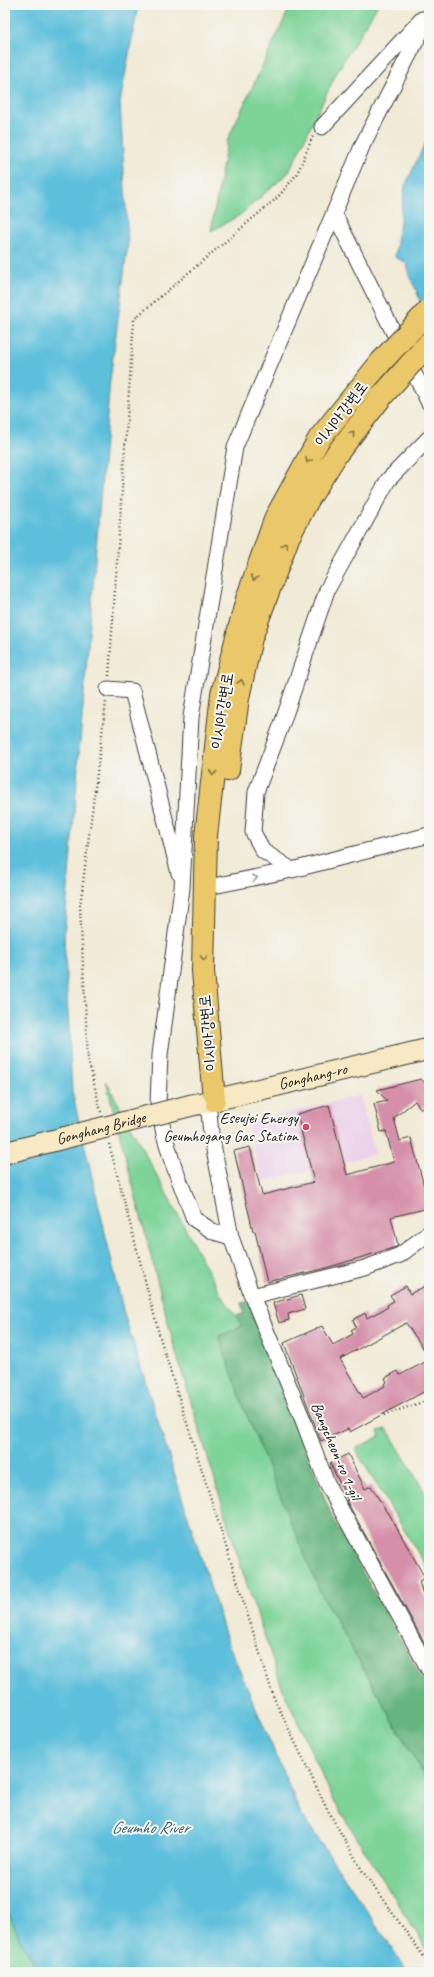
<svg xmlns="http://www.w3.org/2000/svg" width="434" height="1977" font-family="Caveat,'Poor Story',sans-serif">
	<rect width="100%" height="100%" fill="#f6f6f2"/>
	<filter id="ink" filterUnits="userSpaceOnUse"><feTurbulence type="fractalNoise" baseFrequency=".025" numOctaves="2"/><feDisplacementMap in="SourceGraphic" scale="8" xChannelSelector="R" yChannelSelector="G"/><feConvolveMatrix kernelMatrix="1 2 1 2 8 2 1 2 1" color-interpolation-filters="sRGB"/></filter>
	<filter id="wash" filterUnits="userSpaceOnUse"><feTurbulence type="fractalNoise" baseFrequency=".012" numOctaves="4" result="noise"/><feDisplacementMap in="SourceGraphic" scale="16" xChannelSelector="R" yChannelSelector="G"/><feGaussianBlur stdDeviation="0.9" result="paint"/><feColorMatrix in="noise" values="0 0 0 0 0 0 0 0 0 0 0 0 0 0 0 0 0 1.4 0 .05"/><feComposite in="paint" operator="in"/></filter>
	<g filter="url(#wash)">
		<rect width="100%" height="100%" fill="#f1ead6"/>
		<path fill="#ecd1ea" d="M 360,1095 L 375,1154 L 262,1182 L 247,1123 Z"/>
		<path fill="#7dd398" stroke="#4c785a" d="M 291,5 L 378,5 L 338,70 L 289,172 L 240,215 L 211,231 L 227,141 Z
			M 106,1081 L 220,1293 L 243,1326 L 319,1590 L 429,1784 L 429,1953 L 335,1803 L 283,1690 L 243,1573 L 174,1346 Z
			M 387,1429 L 429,1499 L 429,1571 L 355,1449 L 380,1436 L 378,1431 Z
			M 5,1900 L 41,1972 L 5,1972 Z"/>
		<path fill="#66b580" stroke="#41684e" d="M 248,1302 L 333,1519 L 429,1691 L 429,1784 L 319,1590 L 243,1406 L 219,1336 L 242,1326 L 236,1316 L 244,1313 L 241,1303 Z"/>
		<path fill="#5dbfdb" stroke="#3c6e7c" d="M 5,5 L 138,5 L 120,103 L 128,243 L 110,380 L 64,936 L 72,1091 L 124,1314 L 228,1643 L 300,1812 L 408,1972 L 39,1972 L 20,1940 L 5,1904 Z
			M 429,135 L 429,332 L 416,289 L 409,276 L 407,263 L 395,257 L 405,186 Z"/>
		<g id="blocks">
			<path fill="#d58fa9" d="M 421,1079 L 429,1087 L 429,1102 L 421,1109 L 415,1101 L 394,1118 L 400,1141 L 411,1138 L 424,1186 L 429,1185 L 429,1208 L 391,1217 L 398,1245 L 396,1247 L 326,1268 L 267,1282 L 255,1231 L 253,1231 L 234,1151 L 250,1147 L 262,1195 L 314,1182 L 297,1114 L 329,1105 L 347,1175 L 394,1162 L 386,1131 L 381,1132 L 374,1104 L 387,1101 L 377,1090 Z
				M 406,1286 L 410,1294 L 425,1286 L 429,1293 L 429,1357 L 406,1323 L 340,1359 L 363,1398 L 385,1386 L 384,1384 L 387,1382 L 385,1378 L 398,1371 L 400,1375 L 429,1360 L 429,1389 L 350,1432 L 348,1429 L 321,1441 L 284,1343 L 322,1326 L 333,1345 L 353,1334 L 351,1330 L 356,1327 L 353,1320 L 365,1313 L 367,1318 L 388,1307 L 387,1305 L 394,1301 L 390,1295 Z
				M 301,1295 L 305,1309 L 288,1314 L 289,1320 L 279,1323 L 273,1303 Z
				M 348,1454 L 365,1489 L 371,1486 L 387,1513 L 388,1512 L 425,1578 L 419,1581 L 422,1592 L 429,1602 L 429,1651 L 346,1500 L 348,1500 L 330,1463 Z"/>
		</g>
	</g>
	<g filter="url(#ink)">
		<use href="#blocks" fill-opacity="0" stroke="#3c3b38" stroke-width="1"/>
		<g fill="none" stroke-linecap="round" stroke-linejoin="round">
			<g stroke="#3c3b38" stroke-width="9">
				<path id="lane" d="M 426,1589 L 429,1594"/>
			</g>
			<g stroke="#3c3b38" stroke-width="17">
				<path id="street" d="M 322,127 L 422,19
					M 334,213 L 429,403
					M 429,438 L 388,480 L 327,590 L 283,721 L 256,792 L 253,832 L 263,851 L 292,870 L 429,835
					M 108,689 L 132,691 L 179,873
					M 218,885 L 292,870
					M 208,1101 L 211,1134 L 231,1237 L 252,1296 L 301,1415 L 327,1484 L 429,1670
					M 231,1237 L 214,1232 L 194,1219 L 172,1161 L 164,1134 L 158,1103 L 160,1055 L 182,888 L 191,717 L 235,447 L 363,144 L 429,16
					M 252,1296 L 365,1268 L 400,1255 L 429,1233"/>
			</g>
			<g stroke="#3c3b38" stroke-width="23">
				<g id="secondary">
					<path id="s1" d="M 198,1104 L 429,1049"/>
				</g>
			</g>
			<g stroke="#3c3b38" stroke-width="24">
				<path id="highway" d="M 228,770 L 238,698 L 251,638 L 288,538 L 308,500 L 338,452 L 382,396
					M 214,1100 L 203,971 L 206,836 L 222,694 L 247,599 L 276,517 L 319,439 L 381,362"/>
			</g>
			<path stroke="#3c3b38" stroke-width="2.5" stroke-dasharray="1 3" stroke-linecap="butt" d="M 109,676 L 134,319 L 278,197 L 297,174 L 313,136
				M 101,1112 L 88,1060 L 80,906 L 106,702
				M 109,1144 L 161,1341 L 274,1698 L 326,1807 L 363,1872 L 429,1964
				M 384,1415 L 429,1400"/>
			<use href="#lane" stroke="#fff" stroke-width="7"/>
			<use href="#street" stroke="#fff" stroke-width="15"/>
			<use href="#secondary" stroke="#f7e9c3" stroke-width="21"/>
			<use href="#highway" stroke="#eac769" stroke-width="22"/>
			<g stroke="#3c3b38" stroke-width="23" stroke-linecap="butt">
				<g id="secondary-bridge">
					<path id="s2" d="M 5,1153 L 196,1104"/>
				</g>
			</g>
			<g stroke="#3c3b38" stroke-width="24" stroke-linecap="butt">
				<path id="highway-bridge" d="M 381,362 L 429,310
					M 382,396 L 429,343"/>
			</g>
			<use href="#secondary-bridge" stroke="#f7e9c3" stroke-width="21"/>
			<use href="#highway-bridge" stroke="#eac769" stroke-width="22"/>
		</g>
		<defs><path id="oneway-chevron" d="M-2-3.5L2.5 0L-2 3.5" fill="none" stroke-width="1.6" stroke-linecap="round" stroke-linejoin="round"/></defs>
		<g stroke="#837242">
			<use href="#oneway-chevron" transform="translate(352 434) rotate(-52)"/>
			<use href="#oneway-chevron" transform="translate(308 460) rotate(119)"/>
			<use href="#oneway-chevron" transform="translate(285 545) rotate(-69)"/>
			<use href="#oneway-chevron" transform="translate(254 578) rotate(109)"/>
			<use href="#oneway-chevron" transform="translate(241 682) rotate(-77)"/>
			<use href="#oneway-chevron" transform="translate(213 773) rotate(96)"/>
			<use href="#oneway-chevron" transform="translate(204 958) rotate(91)"/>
		</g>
		<use stroke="#999" href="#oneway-chevron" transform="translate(255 878) rotate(-12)"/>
	</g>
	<circle fill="#d1495b" stroke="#f6f6f2" stroke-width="1.5" cx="306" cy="1127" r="4"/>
	<g text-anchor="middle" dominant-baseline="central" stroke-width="4" stroke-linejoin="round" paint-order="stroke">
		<g font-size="16" fill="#1c1c1c" stroke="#f6f6f2">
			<text transform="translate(341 414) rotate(-53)">이시아강변로</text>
			<text transform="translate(222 711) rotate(-81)">이시아강변로</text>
			<text transform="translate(208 1033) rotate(-95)">이시아강변로</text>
			<text stroke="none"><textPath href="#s1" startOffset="118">Gonghang-ro</textPath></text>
			<text stroke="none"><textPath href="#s2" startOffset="99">Gonghang Bridge</textPath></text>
			<text transform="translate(336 1451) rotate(67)">Bangcheon-ro 1-gil</text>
		</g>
		<g font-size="16" fill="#1c1c1c" stroke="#f6f6f2" text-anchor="end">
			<text x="298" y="1118">Eseujei Energy<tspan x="298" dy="18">Geumhogang Gas Station</tspan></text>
		</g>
		<g font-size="17" font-style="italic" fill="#365d68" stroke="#f6f6f2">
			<text x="150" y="1827">Geumho River</text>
		</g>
	</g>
	<rect width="434" height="1977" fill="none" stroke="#f6f6f2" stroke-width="20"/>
</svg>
